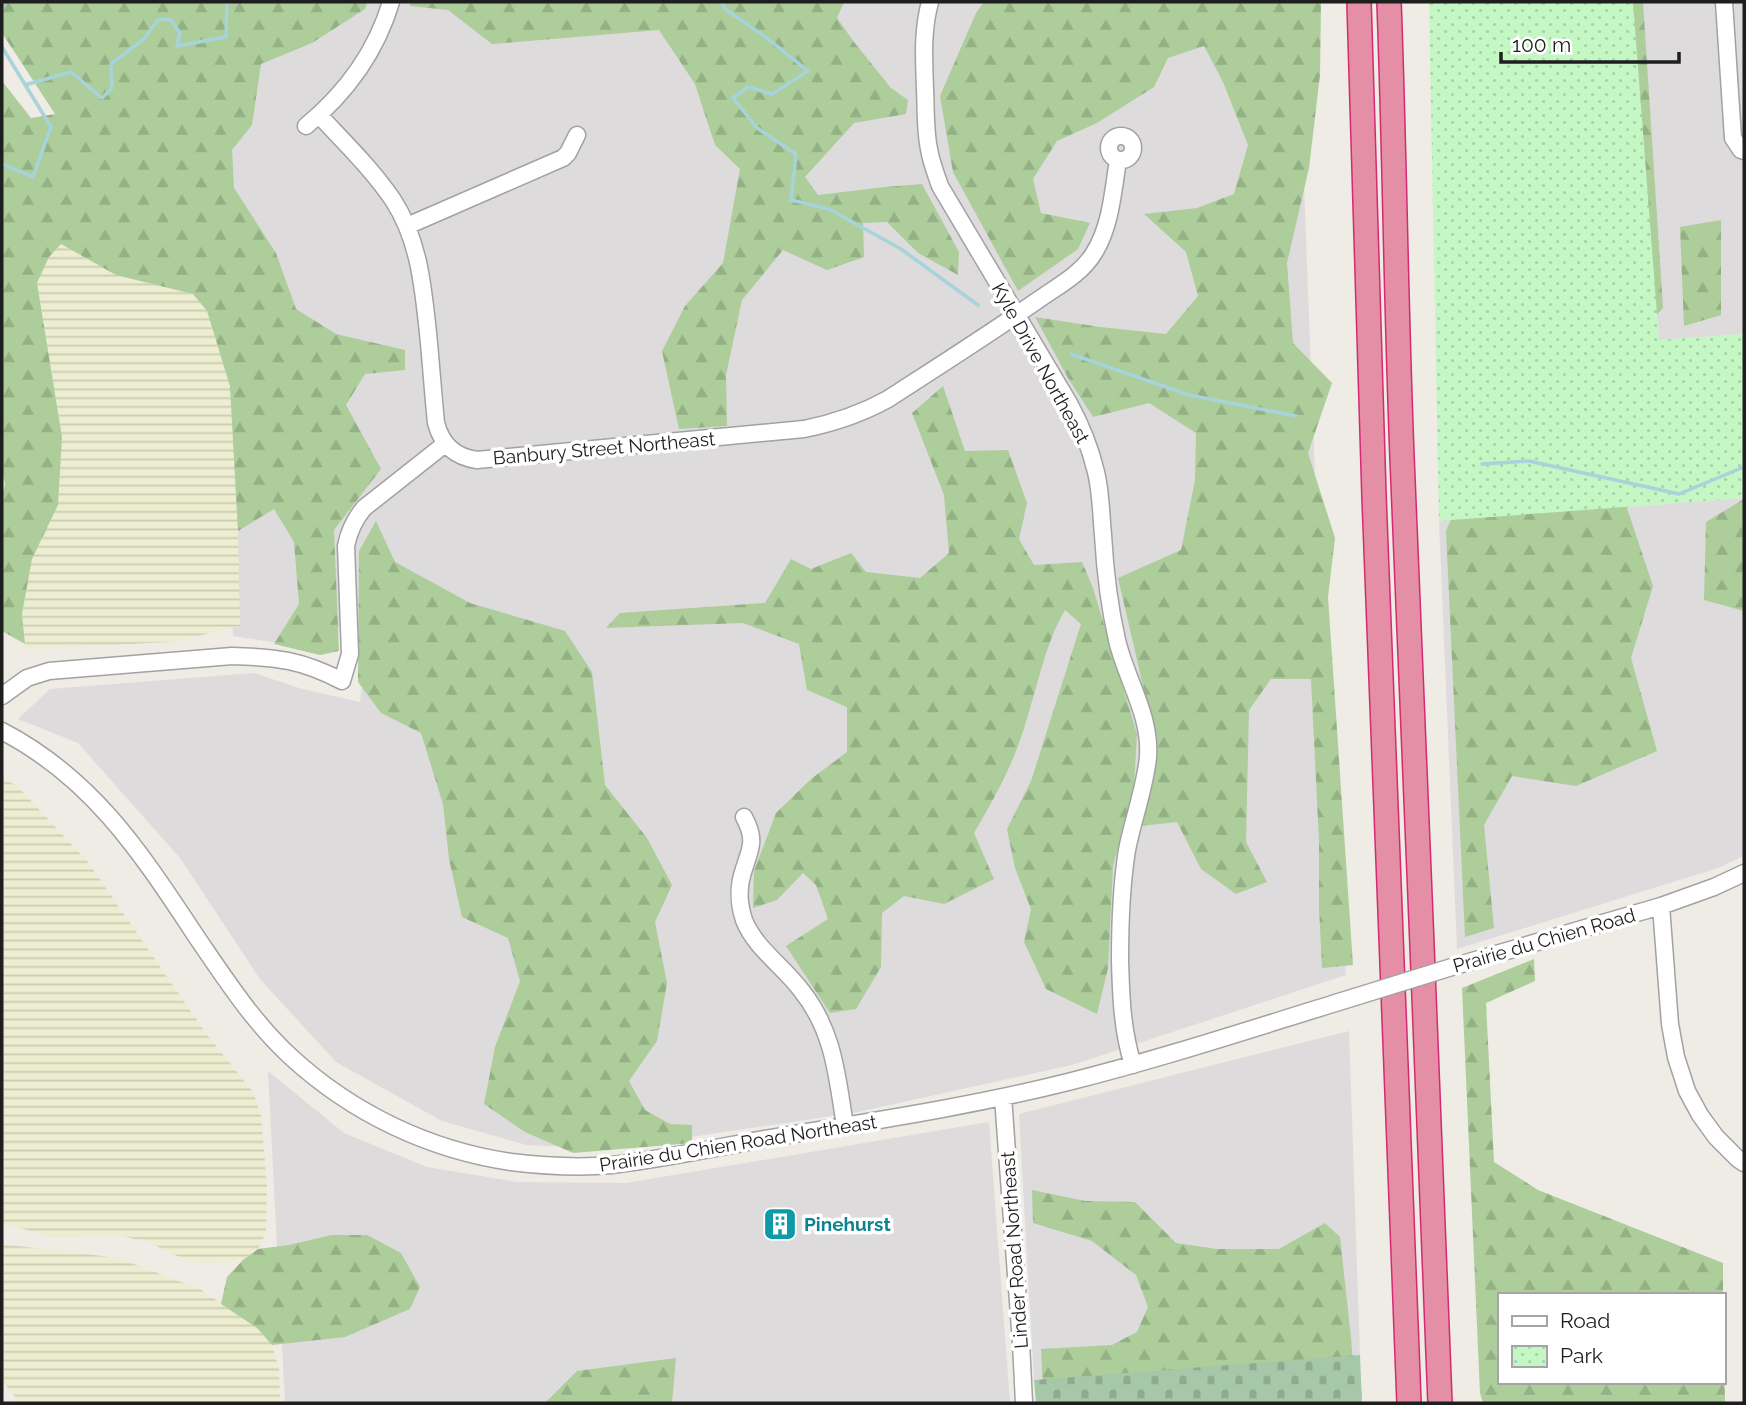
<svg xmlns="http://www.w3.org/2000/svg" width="1746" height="1405" font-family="Raleway,sans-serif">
	<defs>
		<pattern id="farmland-rules" width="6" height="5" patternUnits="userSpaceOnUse" patternTransform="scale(1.75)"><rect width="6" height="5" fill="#ededd1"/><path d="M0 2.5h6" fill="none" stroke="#cbcbb3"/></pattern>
		<pattern id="forest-firs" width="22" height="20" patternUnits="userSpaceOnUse" patternTransform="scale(1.75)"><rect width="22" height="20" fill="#adcd9b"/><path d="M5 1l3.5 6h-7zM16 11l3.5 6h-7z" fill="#94b085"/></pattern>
		<pattern id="cemetery-stones" width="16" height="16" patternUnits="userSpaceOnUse" patternTransform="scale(1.75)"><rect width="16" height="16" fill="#a7c7a9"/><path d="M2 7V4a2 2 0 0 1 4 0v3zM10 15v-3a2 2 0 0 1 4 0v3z" fill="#8faa91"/></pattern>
		<pattern id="park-dots" width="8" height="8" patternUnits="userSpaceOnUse" patternTransform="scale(1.75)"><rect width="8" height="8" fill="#c4f7c4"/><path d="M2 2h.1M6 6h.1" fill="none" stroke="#a8d3a8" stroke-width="1.8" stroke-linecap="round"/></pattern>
	</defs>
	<rect width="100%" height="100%" fill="#efebe5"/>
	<path fill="#dddbdc" d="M 210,2 L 1297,2 L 1318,553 L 1346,975 L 1072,1065 L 858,1112 L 611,1149 L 527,1145 L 442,1121 L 336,1062 L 260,979 L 180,858 L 78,743 L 18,719 L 50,689 L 254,673 L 302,689 L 360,702 L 369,625 L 321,629 L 322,650 L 233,636 L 220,377 Z
		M 1633,2 L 1744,2 L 1744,334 L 1659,340 Z
		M 1744,498 L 1744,856 L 1718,868 L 1457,949 L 1439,521 Z
		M 1349,1031 L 1360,1355 L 1034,1380 L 1019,1114 Z
		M 268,1071 L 344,1133 L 427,1167 L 517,1182 L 626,1183 L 989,1122 L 1010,1403 L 285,1403 Z"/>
	<path fill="url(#farmland-rules)" d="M 61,244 L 116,275 L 193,294 L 207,311 L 230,386 L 238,531 L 240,626 L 172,642 L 26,649 L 22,614 L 32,559 L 58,505 L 62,437 L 37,283 L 49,257 Z
		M 2,778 L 17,786 L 88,862 L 205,1032 L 253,1092 L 261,1116 L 267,1186 L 266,1233 L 258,1249 L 243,1260 L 204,1263 L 186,1260 L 148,1242 L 121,1236 L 53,1237 L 2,1223 Z
		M 2,1244 L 118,1258 L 200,1289 L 257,1328 L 272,1345 L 279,1369 L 280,1403 L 20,1403 L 2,1380 Z"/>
	<path fill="url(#forest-firs)" d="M 2,2 L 367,2 L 365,9 L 312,43 L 261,64 L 252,125 L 232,150 L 234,188 L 276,253 L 296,309 L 336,334 L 405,350 L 405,370 L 365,374 L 346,405 L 381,469 L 334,530 L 339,651 L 320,655 L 274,644 L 299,604 L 294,542 L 274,509 L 238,531 L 230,386 L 207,311 L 193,294 L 116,275 L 61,244 L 49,257 L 37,283 L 62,437 L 58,505 L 32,559 L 22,614 L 25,644 L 2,631 L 2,497 L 5,484 L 2,471 L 2,81 L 31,118 L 55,114 L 2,33 Z
		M 410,2 L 844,2 L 837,18 L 854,42 L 891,88 L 908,100 L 906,114 L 854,123 L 805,177 L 818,195 L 885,187 L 922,184 L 959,252 L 958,275 L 918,253 L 887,222 L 863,223 L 864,257 L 827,270 L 783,250 L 742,300 L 726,375 L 727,426 L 679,429 L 662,351 L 685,306 L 723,263 L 740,169 L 715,145 L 695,84 L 659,30 L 492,44 L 448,10 L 410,6 Z
		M 984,2 L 1321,2 L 1320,75 L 1309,168 L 1287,263 L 1293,343 L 1332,383 L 1308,453 L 1335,538 L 1328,597 L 1353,965 L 1322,968 L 1319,907 L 1319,841 L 1311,679 L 1271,679 L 1249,710 L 1246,842 L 1267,882 L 1236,894 L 1201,869 L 1177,822 L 1141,826 L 1157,746 L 1118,578 L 1181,550 L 1195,480 L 1196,433 L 1149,403 L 1093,417 L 1068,378 L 1035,317 L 1100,327 L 1166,334 L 1198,296 L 1186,252 L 1144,214 L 1197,208 L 1234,194 L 1248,145 L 1223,82 L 1204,46 L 1168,58 L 1154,87 L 1097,123 L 1057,141 L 1033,179 L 1041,213 L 1090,223 L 1078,249 L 1018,291 L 953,172 L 940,96 L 976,13 Z
		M 1473,2 L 1643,2 L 1663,308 L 1611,364 L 1622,493 L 1653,586 L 1631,658 L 1657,751 L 1576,786 L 1512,776 L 1484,825 L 1494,928 L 1465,937 L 1446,531 L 1462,494 Z
		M 1721,220 L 1721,315 L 1684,326 L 1680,227 Z
		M 943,386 L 965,451 L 1008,450 L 1027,503 L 1019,539 L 1034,565 L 1082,562 L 1093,588 L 1137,734 L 1134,787 L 1113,866 L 1108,968 L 1097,1014 L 1046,989 L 1024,942 L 1031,909 L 1015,868 L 1007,829 L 1031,781 L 1081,624 L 1065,610 C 1045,643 1036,693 1023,731 C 1011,769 994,799 974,833 L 994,879 L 944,904 L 904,896 L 882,913 L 881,967 L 856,1009 L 830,1013 L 786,946 L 828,919 L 816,885 L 803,873 L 777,900 L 753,908 L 754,871 L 776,813 L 811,779 L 847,752 L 847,707 L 807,690 L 799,644 L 743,623 L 606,628 L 620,613 L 765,603 L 791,559 L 811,569 L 851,553 L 866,572 L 920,578 L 949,553 L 944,495 L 912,413 Z
		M 1744,499 L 1744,611 L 1704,600 L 1706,522 Z
		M 376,521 L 395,562 L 470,603 L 565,631 L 592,672 L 605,785 L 647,838 L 672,885 L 655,922 L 667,983 L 657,1041 L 629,1081 L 645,1110 L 670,1124 L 692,1125 L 692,1143 L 573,1153 L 525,1132 L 484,1104 L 495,1047 L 520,981 L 508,938 L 462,917 L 449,859 L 443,804 L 421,733 L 381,713 L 358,682 L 359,551 Z
		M 1534,959 L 1535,981 L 1486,1003 L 1494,1162 L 1538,1190 L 1723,1263 L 1723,1295 L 1499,1295 L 1499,1382 L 1723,1382 L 1723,1306 L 1725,1403 L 1483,1403 L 1480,1393 L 1462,988 Z
		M 1032,1190 L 1085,1201 L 1135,1202 L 1176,1243 L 1217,1249 L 1279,1249 L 1325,1223 L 1340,1237 L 1351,1338 L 1356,1403 L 1043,1389 L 1041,1349 L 1112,1345 L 1137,1332 L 1148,1307 L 1136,1275 L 1092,1241 L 1033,1223 Z
		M 332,1235 L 367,1235 L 401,1253 L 420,1287 L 410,1309 L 345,1337 L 272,1345 L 257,1328 L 221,1304 L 227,1277 L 243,1260 L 258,1249 L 289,1245 Z
		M 676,1358 L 672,1403 L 545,1403 L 577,1371 Z"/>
	<path fill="url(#cemetery-stones)" d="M 1360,1355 L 1362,1403 L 1036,1403 L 1034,1380 Z"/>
	<path fill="url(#park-dots)" d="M 1429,2 L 1633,2 L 1659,340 L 1744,334 L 1744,498 L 1439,521 Z"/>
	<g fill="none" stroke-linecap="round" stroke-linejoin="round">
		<path stroke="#a7d3db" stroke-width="3.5" d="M 722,2 L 725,9 L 768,39 L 808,71 L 772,94 L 748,87 L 733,98 L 757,128 L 796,154 L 791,200 L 829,209 L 901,249 L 978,305
			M 2,47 L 51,127 L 33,177 L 2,164
			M 25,85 L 71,72 L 102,98 L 112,88 L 111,64 L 144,39 L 158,20 L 170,19 L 180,33 L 177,46 L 226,37 L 227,2
			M 1071,354 L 1189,395 L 1296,416
			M 1482,464 L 1529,461 L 1679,494 L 1744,467"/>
		<g stroke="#a2a2a2" stroke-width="19">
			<path id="minor" d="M 930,2 C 922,31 924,59 925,89 C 926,109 925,130 929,149 C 931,162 936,174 940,186 L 1069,403 C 1081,425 1090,447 1096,472 C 1101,492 1101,514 1103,535 C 1105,570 1109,605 1117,640 C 1126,679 1151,715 1148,757 C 1145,788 1133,819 1127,850 C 1121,887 1120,923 1120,960 C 1121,996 1122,1030 1133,1065
				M 1724,2 L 1733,138 L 1741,150 L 1744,151
				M 319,115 C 344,142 372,169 393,200 C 419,240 423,286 428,333 C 431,363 433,393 436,423 C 442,445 455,457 477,460 L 804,429 C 834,423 861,414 888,399 C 939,366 991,333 1041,298 C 1060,285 1082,273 1094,253 C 1111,226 1113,191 1118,160
				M 306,126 C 346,93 376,52 391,2
				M1109 148a12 12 0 1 1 24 0a12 12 0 1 1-24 0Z
				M 407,226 L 563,158 L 568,153 L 577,135
				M 2,696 L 27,678 L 49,671 L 232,656 C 276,657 302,660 342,681 L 350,654 L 346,546 C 349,531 354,520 364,508 L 445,444
				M 2,731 C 96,780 144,858 200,942 C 228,983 255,1024 291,1057 C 352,1113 429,1150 511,1162 C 544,1166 579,1168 612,1165 C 663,1159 714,1148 764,1139 C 866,1122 968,1107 1068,1082 C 1160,1059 1251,1029 1342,1001
				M 744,817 C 757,841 750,849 743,872 C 738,887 739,905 744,920 C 755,948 783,966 801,990 C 834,1031 837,1076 845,1126
				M 1661,906 L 1670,1024 L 1676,1057 L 1687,1091 L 1700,1115 L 1716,1137 L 1738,1159 L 1744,1163
				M 1455,966 L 1661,906 L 1714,887 L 1744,873
				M 1003,1097 L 1021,1343 L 1024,1403"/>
		</g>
		<g stroke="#d52a71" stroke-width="26">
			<path id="highway" d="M 1359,2 L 1374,496 L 1409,1403
				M 1389,2 C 1395,161 1396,321 1403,481 C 1415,788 1429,1096 1440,1403"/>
		</g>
		<use href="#minor" stroke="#fff" stroke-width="16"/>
		<use href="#highway" stroke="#e48fa5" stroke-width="23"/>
		<g stroke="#a2a2a2" stroke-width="19" stroke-linecap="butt">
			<path id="minor-bridge" d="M 1342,1001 L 1455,966"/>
		</g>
		<use href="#minor-bridge" stroke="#fff" stroke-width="16"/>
	</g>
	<defs>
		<g id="building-square" transform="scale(1.75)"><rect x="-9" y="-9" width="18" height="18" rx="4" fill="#0f9aa8" stroke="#fff"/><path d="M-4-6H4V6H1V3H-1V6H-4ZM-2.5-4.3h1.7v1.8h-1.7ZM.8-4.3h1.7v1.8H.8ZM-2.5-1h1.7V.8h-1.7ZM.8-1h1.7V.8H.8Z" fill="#fff"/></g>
	</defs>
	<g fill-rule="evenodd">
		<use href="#building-square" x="780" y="1224"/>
	</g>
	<g text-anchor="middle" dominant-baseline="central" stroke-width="7" stroke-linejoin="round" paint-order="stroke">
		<g font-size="19" fill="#1e1e1e" stroke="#fff">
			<text transform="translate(1041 363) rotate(61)">Kyle Drive Northeast</text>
			<text transform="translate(604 448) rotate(-5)">Banbury Street Northeast</text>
			<text transform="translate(1544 940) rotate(-16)">Prairie du Chien Road</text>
			<text transform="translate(738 1143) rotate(-9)">Prairie du Chien Road Northeast</text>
			<text transform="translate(1014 1250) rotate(-94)">Linder Road Northeast</text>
		</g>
		<g font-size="19" font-weight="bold" fill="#0d838f" stroke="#fff" text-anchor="start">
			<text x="804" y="1224">Pinehurst</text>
		</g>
	</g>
	<rect width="1746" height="1405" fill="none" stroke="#1e1e1e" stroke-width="7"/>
	<rect x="1498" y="1293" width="228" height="91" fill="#ffffff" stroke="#a5a5a5" stroke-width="2"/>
	<rect x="1512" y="1316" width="35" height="10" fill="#ffffff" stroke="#a5a5a5" stroke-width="2"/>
	<text x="1560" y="1328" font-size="21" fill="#1e1e1e">Road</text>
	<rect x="1512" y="1346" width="35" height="21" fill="url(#park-dots)" stroke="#a5a5a5" stroke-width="2"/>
	<text x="1560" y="1363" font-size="21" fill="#1e1e1e">Park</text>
	<path d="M1501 52v10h178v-10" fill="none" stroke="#1e1e1e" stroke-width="3.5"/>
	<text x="1512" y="52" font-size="21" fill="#1e1e1e" stroke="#ffffff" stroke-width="5" paint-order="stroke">100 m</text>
</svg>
